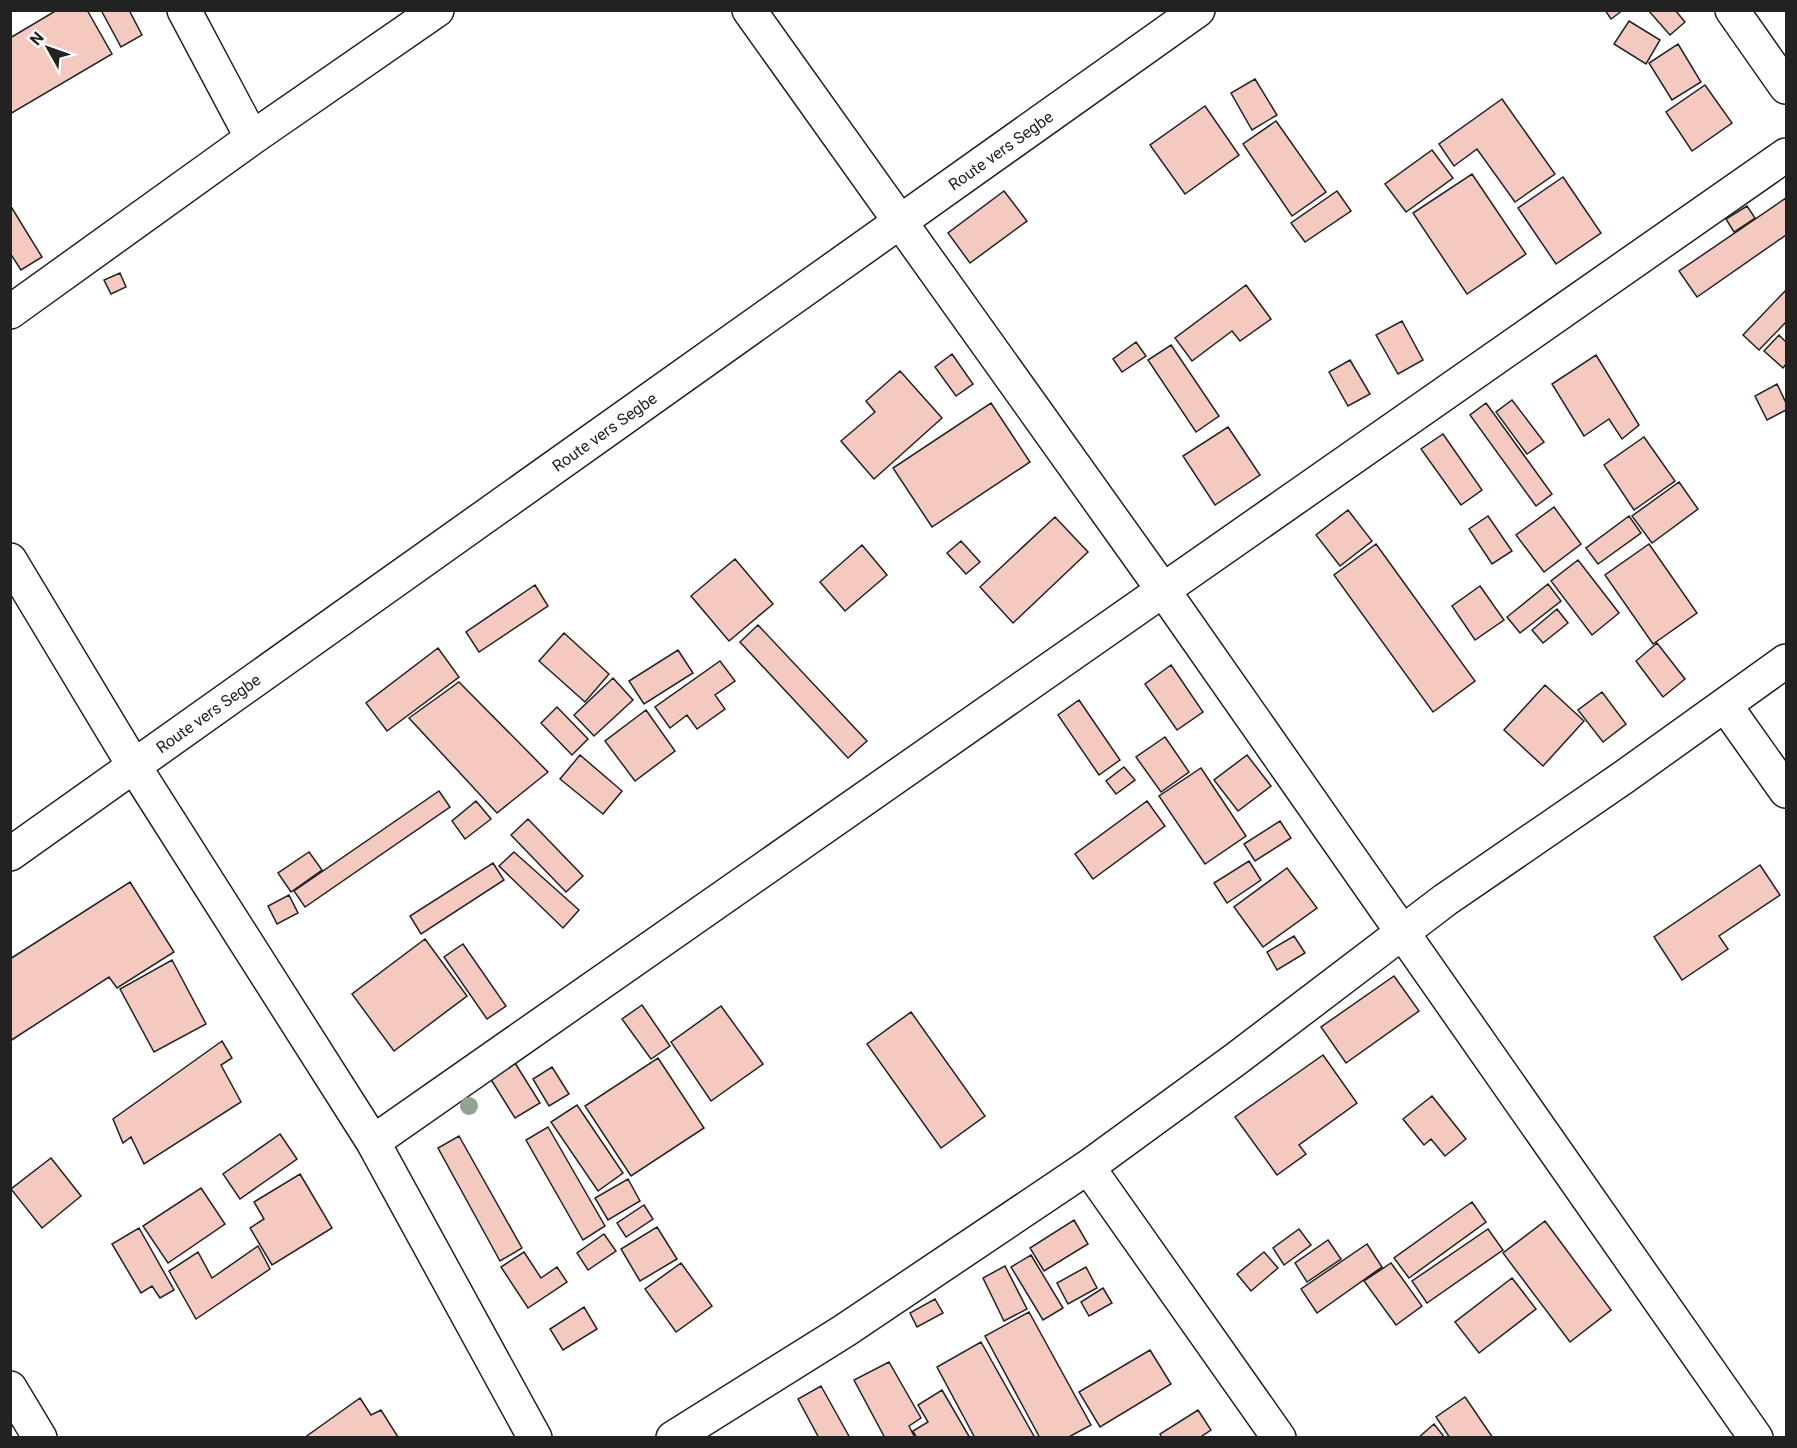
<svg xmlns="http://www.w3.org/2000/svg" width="1797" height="1448" font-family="Roboto,sans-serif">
	<rect width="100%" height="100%" fill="#fff"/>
	<path fill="#f3c9c0" stroke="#222" stroke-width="1.5" d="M 57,10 L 87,10 L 112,54 L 10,114 L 10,38 Z
		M 101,10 L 129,10 L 142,35 L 121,47 Z
		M 1605,10 L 1623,10 L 1611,19 Z
		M 1648,10 L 1675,10 L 1685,22 L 1670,35 Z
		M 1629,21 L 1660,40 L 1646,64 L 1614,44 Z
		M 1678,44 L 1701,82 L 1672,100 L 1649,63 Z
		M 1255,79 L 1277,115 L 1252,130 L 1231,93 Z
		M 1705,85 L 1732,123 L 1692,151 L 1666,112 Z
		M 1502,99 L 1555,174 L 1515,202 L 1477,149 L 1454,166 L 1439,144 Z
		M 1205,106 L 1239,155 L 1185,194 L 1150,145 Z
		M 1276,121 L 1326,192 L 1292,216 L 1243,144 Z
		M 1432,150 L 1453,178 L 1406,212 L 1385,184 Z
		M 1472,174 L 1526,254 L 1467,294 L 1413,213 Z
		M 1563,177 L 1601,233 L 1556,264 L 1518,208 Z
		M 1004,191 L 1027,221 L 970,263 L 948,233 Z
		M 1337,191 L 1351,211 L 1305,242 L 1291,223 Z
		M 1786,198 L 1786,235 L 1697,297 L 1679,271 Z
		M 10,205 L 42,257 L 21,270 L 10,253 Z
		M 1747,206 L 1755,218 L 1734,232 L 1726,219 Z
		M 120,273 L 126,287 L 111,294 L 104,280 Z
		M 1246,285 L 1271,319 L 1240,341 L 1232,331 L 1192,361 L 1175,338 Z
		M 1786,290 L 1786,322 L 1759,350 L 1743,335 Z
		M 1402,321 L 1423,360 L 1398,374 L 1376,335 Z
		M 1779,335 L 1786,342 L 1786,364 L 1783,368 L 1764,351 Z
		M 1136,342 L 1146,356 L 1122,372 L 1113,359 Z
		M 1171,345 L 1219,416 L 1196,432 L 1148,360 Z
		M 952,354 L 973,384 L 956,396 L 935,367 Z
		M 1596,355 L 1639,425 L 1622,439 L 1609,419 L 1584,436 L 1552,384 Z
		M 1350,360 L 1370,394 L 1348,406 L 1329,372 Z
		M 900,371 L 942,418 L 874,479 L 841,441 L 875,412 L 866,401 Z
		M 1777,384 L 1786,403 L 1786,410 L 1767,420 L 1755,396 Z
		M 1512,400 L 1544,442 L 1527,454 L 1496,412 Z
		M 991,403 L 1030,462 L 932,527 L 893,468 Z
		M 1486,403 L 1552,494 L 1536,506 L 1470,415 Z
		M 1228,427 L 1260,475 L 1215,505 L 1183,456 Z
		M 1443,434 L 1482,490 L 1461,505 L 1421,449 Z
		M 1644,437 L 1675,481 L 1634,510 L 1604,465 Z
		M 1679,482 L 1698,509 L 1652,543 L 1632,516 Z
		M 1554,507 L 1581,544 L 1544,572 L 1516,535 Z
		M 1348,510 L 1372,541 L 1340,566 L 1316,535 Z
		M 1488,516 L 1512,551 L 1492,564 L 1469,529 Z
		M 1629,516 L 1641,533 L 1598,564 L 1586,548 Z
		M 1055,517 L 1088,552 L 1013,623 L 980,587 Z
		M 961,541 L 980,562 L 966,574 L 947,553 Z
		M 1376,544 L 1475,681 L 1433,712 L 1334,575 Z
		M 1649,544 L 1697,613 L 1653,644 L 1605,575 Z
		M 862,545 L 887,575 L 845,611 L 820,582 Z
		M 735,559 L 773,604 L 729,641 L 691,596 Z
		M 1578,560 L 1619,613 L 1592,635 L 1551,581 Z
		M 1548,584 L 1561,601 L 1520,633 L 1507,617 Z
		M 535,585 L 548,606 L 479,652 L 466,632 Z
		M 1480,586 L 1504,620 L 1475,640 L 1452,606 Z
		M 1557,609 L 1568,623 L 1543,643 L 1532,630 Z
		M 758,625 L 867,741 L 848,758 L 740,642 Z
		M 564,633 L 609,674 L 585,702 L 539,661 Z
		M 1657,643 L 1685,679 L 1663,697 L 1636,661 Z
		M 438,648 L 459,677 L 387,731 L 366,703 Z
		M 678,650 L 693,673 L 644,704 L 629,681 Z
		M 720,661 L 735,681 L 715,695 L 725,709 L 697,729 L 687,715 L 670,728 L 655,707 Z
		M 1171,665 L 1203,712 L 1177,730 L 1145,684 Z
		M 613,678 L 633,700 L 594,736 L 574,715 Z
		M 459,682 L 548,772 L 497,813 L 409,718 Z
		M 1545,685 L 1584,721 L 1543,766 L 1504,730 Z
		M 1602,692 L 1626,724 L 1603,742 L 1578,710 Z
		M 1079,700 L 1120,760 L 1099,775 L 1058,715 Z
		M 557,707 L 588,739 L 572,755 L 541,723 Z
		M 646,710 L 675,751 L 635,781 L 605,741 Z
		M 1165,737 L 1189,772 L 1161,792 L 1136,757 Z
		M 580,755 L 622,791 L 603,814 L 560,779 Z
		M 1247,755 L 1271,786 L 1238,811 L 1214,780 Z
		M 1124,767 L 1135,780 L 1116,794 L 1106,781 Z
		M 1201,768 L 1246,836 L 1205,864 L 1159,796 Z
		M 439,791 L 450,807 L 305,907 L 294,891 Z
		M 476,801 L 491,819 L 465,839 L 452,821 Z
		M 1147,801 L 1165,826 L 1093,879 L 1075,854 Z
		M 528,819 L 583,876 L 566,892 L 511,835 Z
		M 1280,821 L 1291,838 L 1255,861 L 1244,844 Z
		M 309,852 L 322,870 L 291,892 L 278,873 Z
		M 514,852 L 579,910 L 563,928 L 499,866 Z
		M 1249,861 L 1261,880 L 1227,903 L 1214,883 Z
		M 493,863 L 504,880 L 421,934 L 410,916 Z
		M 1760,865 L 1780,895 L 1719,936 L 1728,949 L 1682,980 L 1654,937 Z
		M 1287,868 L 1317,908 L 1263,947 L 1234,907 Z
		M 130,882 L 174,952 L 117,988 L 109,977 L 10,1041 L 10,959 Z
		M 289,895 L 298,913 L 277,924 L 268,906 Z
		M 1294,936 L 1305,953 L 1277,970 L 1267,952 Z
		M 425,939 L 467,996 L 394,1051 L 352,994 Z
		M 463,944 L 506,1006 L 487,1019 L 444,957 Z
		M 172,960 L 206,1024 L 154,1052 L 120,989 Z
		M 1394,976 L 1419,1011 L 1346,1063 L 1321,1027 Z
		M 642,1005 L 670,1046 L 651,1059 L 622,1019 Z
		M 721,1006 L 763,1064 L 711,1101 L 671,1042 Z
		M 911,1012 L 985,1116 L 941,1148 L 867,1044 Z
		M 222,1041 L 232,1058 L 221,1065 L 241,1102 L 144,1164 L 131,1137 L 123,1143 L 113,1119 Z
		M 1323,1055 L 1357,1103 L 1299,1145 L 1306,1154 L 1277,1175 L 1235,1117 Z
		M 658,1058 L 704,1128 L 631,1176 L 585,1106 Z
		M 515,1063 L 540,1103 L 515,1118 L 490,1078 Z
		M 552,1067 L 569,1094 L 549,1106 L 533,1079 Z
		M 1432,1096 L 1466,1139 L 1445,1156 L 1431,1139 L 1424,1145 L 1403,1119 Z
		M 577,1105 L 623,1173 L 598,1191 L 551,1122 Z
		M 548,1127 L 605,1226 L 583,1240 L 526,1140 Z
		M 280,1134 L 297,1159 L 240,1199 L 223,1174 Z
		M 459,1136 L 522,1248 L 500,1261 L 438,1148 Z
		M 51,1158 L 81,1196 L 42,1228 L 11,1189 Z
		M 300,1174 L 332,1228 L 272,1265 L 250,1228 L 264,1219 L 254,1202 Z
		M 628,1179 L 640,1201 L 608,1220 L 595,1198 Z
		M 201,1188 L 225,1224 L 168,1263 L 143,1226 Z
		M 1472,1202 L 1486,1222 L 1409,1278 L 1394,1258 Z
		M 644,1205 L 653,1219 L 626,1237 L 617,1223 Z
		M 1074,1220 L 1088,1244 L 1044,1271 L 1030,1248 Z
		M 1545,1221 L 1611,1310 L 1570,1342 L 1503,1253 Z
		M 657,1227 L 677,1259 L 640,1281 L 621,1249 Z
		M 139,1228 L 174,1290 L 160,1298 L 152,1286 L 141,1293 L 112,1244 Z
		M 1299,1229 L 1311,1245 L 1284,1265 L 1273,1248 Z
		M 1488,1229 L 1503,1250 L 1427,1303 L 1412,1281 Z
		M 604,1234 L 616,1251 L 588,1270 L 577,1253 Z
		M 1328,1240 L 1341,1259 L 1307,1282 L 1295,1263 Z
		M 1367,1244 L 1382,1267 L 1317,1313 L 1301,1289 Z
		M 258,1246 L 270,1269 L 196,1319 L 169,1271 L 198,1252 L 212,1278 Z
		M 524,1252 L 541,1278 L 557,1267 L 567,1282 L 528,1308 L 501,1267 Z
		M 1264,1252 L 1278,1268 L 1251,1291 L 1237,1274 Z
		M 1031,1255 L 1063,1308 L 1043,1320 L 1011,1267 Z
		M 681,1263 L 712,1306 L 676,1332 L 645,1289 Z
		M 1391,1263 L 1422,1306 L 1396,1325 L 1364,1281 Z
		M 1005,1266 L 1027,1309 L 1004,1321 L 983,1278 Z
		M 1086,1267 L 1097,1288 L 1068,1304 L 1057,1283 Z
		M 1512,1278 L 1536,1309 L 1479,1353 L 1455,1322 Z
		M 1103,1288 L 1112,1303 L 1089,1316 L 1081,1302 Z
		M 935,1299 L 943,1313 L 917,1327 L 910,1313 Z
		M 584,1307 L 597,1329 L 563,1350 L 550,1329 Z
		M 1029,1312 L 1091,1425 L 1067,1438 L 1040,1438 L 985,1336 Z
		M 981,1342 L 1035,1438 L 975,1438 L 937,1367 Z
		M 1150,1350 L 1171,1384 L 1100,1427 L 1079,1392 Z
		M 889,1362 L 921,1418 L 909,1426 L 915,1438 L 885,1438 L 854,1380 Z
		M 821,1386 L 850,1438 L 819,1438 L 798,1399 Z
		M 942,1390 L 970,1438 L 917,1438 L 913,1431 L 928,1422 L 918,1405 Z
		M 1465,1397 L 1493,1438 L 1450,1438 L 1436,1417 Z
		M 360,1398 L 371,1415 L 381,1410 L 398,1437 L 304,1438 Z
		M 1198,1410 L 1211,1430 L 1199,1438 L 1162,1438 L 1160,1434 Z
		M 1434,1424 L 1445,1438 L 1418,1438 Z"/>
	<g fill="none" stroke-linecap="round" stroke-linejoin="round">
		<g stroke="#222" stroke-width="36">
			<path id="minor" d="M 184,10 L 252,138
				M 749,10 L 1163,590 L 1756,1438
				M 1732,10 L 1786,87
				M 10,312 L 252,138 L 437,10
				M 10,560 L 134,766 L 373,1142 L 535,1438
				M 1725,705 L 1786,791
				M 373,1142 L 1786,155
				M 1088,1167 L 1279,1438
				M 10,1388 L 40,1438
				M 673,1438 L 844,1331 L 1088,1167 L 1236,1059 L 1445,900 L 1624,777 L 1786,661"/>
		</g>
		<g stroke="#222" stroke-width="36">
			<g id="secondary">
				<path id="s1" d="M 10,854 L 1198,10"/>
			</g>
		</g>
		<use href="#minor" stroke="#fff" stroke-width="33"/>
		<use href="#secondary" stroke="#fff" stroke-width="33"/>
	</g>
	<circle fill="#8da692" cx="469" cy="1106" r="9"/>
	<g text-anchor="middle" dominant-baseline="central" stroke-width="4.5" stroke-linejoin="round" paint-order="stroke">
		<g font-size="16" fill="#222" stroke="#fff">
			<text stroke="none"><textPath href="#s1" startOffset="1215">Route vers Segbe</textPath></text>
			<text stroke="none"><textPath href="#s1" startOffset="729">Route vers Segbe</textPath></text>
			<text stroke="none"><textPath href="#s1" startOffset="243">Route vers Segbe</textPath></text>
		</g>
	</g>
	<rect width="1797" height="1448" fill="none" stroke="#222222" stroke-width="24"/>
	<g transform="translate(48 48) rotate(310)" stroke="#ffffff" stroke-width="4.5" paint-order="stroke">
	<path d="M0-4.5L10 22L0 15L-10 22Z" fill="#222222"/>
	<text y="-9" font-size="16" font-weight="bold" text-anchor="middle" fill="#222222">N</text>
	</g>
</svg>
